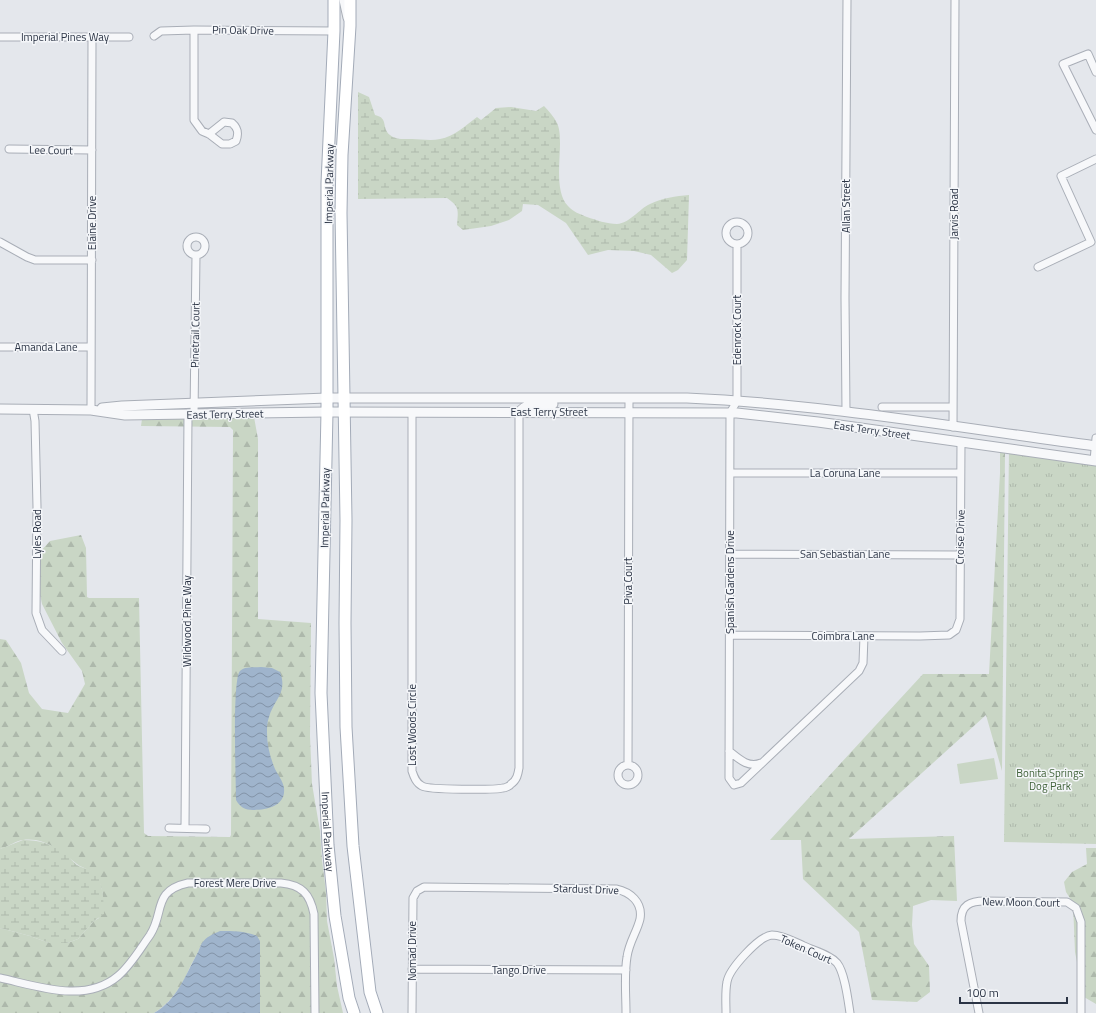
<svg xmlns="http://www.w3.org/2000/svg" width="1096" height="1013" font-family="'Titillium Web',sans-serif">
	<defs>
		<pattern id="forest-firs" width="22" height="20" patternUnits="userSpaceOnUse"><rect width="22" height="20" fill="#c9d6c5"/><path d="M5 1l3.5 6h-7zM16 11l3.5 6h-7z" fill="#adb8ab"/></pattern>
		<pattern id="wetland-marsh" width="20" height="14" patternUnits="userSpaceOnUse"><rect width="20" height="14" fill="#c9d6c5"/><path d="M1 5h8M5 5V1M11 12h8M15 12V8" fill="none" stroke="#adb8ab"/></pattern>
		<pattern id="park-tufts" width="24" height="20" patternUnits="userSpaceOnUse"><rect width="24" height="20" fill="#c9d6c5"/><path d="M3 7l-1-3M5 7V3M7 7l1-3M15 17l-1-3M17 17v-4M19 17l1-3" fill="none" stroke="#adb8ab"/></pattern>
		<pattern id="water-waves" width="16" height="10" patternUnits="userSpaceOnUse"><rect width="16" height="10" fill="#9fb4cc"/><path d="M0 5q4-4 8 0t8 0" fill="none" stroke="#8293a7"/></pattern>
	</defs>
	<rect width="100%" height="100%" fill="#e4e7ec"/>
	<path fill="url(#forest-firs)" d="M 254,417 L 258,439 L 258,619 L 311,623 L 310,736 L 312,784 L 320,831 L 322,860 L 326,892 L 327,921 L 334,958 L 337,986 L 343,1013 L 260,1013 L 260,988 L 201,944 C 199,953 194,959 190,967 C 182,986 172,1002 154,1013 L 0,1013 L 0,928 L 30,936 L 49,943 L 67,943 L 78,939 L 94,921 L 99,918 C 103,903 105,891 97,877 C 93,869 83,869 77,864 C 61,852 45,837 23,840 C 15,841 8,847 0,849 L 0,639 L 6,640 L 21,663 L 29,693 L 42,709 L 68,713 L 85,684 L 82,671 L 62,643 L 42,604 L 36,574 L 40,552 L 50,541 L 81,535 L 86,548 L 87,597 L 89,598 L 139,598 L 144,833 L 148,836 L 230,837 L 231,835 L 233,430 L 230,427 L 141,426 L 142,419 Z
		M 1000,452 L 1005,453 L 1002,771 L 986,715 L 849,839 L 954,836 L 957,901 L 931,900 L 913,906 L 912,925 L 914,944 L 929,966 L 930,992 L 917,1002 L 872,1000 L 859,932 L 803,879 L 801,840 L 770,840 L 923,674 L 989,674 L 1000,473 Z
		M 1086,848 L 1096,848 L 1096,1004 L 1084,997 L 1075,952 L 1073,903 L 1066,892 L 1064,882 L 1072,872 L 1087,864 Z"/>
	<path fill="url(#wetland-marsh)" d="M 358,92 L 369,97 L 375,115 C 389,118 381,128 390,135 C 396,140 404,139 412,139 C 420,139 431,141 440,139 C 454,137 466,125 477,117 L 481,120 L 496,108 L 511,107 L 536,111 L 544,106 C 549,111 554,117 557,123 C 560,129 560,138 560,144 C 560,162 555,193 568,206 C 573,212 580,214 587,217 C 596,220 607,224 617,224 C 630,223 639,209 650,204 C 662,198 676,196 689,195 L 687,260 L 678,270 L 672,273 L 651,255 L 634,251 L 608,250 L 588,255 L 566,223 L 538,205 L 523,204 L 522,211 L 509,220 L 491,226 L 463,230 L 457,225 C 458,210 460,207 447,198 L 358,199 Z
		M 23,840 C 39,840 53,844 66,854 C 70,858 73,862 77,865 C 82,868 90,869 94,872 C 103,879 104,904 104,914 L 94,921 L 78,939 L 67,943 L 49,943 L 30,936 L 0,928 L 0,849 Z"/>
	<path fill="url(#park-tufts)" d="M 1009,449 L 1096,461 L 1096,844 L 1004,842 Z"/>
	<path fill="#c9d6c5" d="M 994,758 L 998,779 L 960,784 L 957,764 Z"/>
	<path fill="url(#water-waves)" d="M 261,667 L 272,668 L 280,672 C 288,693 274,699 269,717 C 267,722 267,728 267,733 C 267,745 270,757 275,769 C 278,775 283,781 284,788 C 286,806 267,810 253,810 C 245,810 240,807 236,800 C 236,782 232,679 240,671 C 245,666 254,668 261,667 Z
		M 220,931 C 233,931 245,931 257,936 L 260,941 L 260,1013 L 154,1013 C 177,1000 185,976 197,954 C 199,951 200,946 202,943 C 206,937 213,934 220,931 Z"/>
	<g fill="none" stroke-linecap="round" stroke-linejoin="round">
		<g stroke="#a9aeb7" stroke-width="9">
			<path id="minor" d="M 343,0 L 347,18
				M 194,30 L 194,120 L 202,131 L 209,134 L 222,144 L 230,144 L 236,141 C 239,133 238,128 232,123 L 224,122 L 209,134
				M 154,36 L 161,31 L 194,30 L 334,31
				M 0,37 L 129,37
				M 1096,72 L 1088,54 L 1063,64 L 1096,130
				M 9,149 L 92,150
				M726 233a11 11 0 1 1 22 0a11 11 0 1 1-22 0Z
				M187 246a9 9 0 1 1 18 0a9 9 0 1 1-18 0Z
				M 0,242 L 27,257 L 35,260 L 92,260
				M 737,244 L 737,401 L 730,413 L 729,778 L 734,785 L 741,783 L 859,671 L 863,663 L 864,636
				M 1038,267 L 1091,242 L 1061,176 L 1096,159
				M 0,347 L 91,347
				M 882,407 L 953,407
				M 33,409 L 35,421 L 37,507 L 36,613 L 42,630 L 62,651
				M 91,410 L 92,37
				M 412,412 L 412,771 C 414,777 416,783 422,786 C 428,790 495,790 503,788 C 505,788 510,786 511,784 C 517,780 518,774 519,768 L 519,413
				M 846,412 L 845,298 L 847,0
				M 194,415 L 196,255
				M 953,427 L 955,0
				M 1094,461 L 1096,438
				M 730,473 L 960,473
				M 730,554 L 959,555
				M 730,635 L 920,636 L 949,635 L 956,630 L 960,619 L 961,442
				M 729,751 C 739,759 748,768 761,763
				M618 775a10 10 0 1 1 20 0a10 10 0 1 1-20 0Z
				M 628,765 L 629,398
				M 169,828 L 206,829
				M 185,828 L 188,415
				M 412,969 L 626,970
				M 0,978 C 37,986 85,1004 118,976 C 131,965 140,949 150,935 C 165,912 152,891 188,883 L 281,883 C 302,885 310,894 314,914 L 315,1013
				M 412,1013 L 413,898 L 417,891 L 424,887 L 616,889 C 630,892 643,902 640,919 C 637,932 629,942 627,957 C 624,975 626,995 626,1013
				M 726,1013 C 726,1003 725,992 727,982 C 729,969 759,936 772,935 C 783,935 795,942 804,946 C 814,951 829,954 837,963 C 845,973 848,1000 850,1013
				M 979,1013 L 961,921 C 961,905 970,901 985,901 L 1067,902 L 1076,908 L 1081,922 L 1081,1013"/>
		</g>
		<g stroke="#a9aeb7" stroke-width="11">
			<path id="tertiary" d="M 102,408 L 122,406 L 327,398 L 687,398 C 824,404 960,428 1096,446
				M 0,409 L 91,410 L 125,415 L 327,412 L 737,413 L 818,422 L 1096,461
				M 519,413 C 525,402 542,404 553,404"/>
		</g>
		<g stroke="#a3abb8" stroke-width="13">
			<g id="primary">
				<path id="s1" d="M 334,0 L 334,31 L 327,183 L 327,412 L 321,693 L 328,845 L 335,916 L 349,998 L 354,1013"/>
				<path d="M 350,0 L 350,26 L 342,155 L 341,213 L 346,520 L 345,623 L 346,727 L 353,846 L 370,992 L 377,1013"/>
			</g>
		</g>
		<use href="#minor" stroke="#f7f8fa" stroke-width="7"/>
		<use href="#tertiary" stroke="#f7f8fa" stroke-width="9"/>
		<use href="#primary" stroke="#fff" stroke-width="11"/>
	</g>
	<g text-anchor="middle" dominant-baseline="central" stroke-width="3" stroke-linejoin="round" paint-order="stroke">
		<g font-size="11" fill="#2b3445" stroke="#f4f6f9">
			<text transform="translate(243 30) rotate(1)">Pin Oak Drive</text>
			<text x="65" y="37">Imperial Pines Way</text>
			<text transform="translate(51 150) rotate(1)">Lee Court</text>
			<text transform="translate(329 184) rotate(-89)">Imperial Parkway</text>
			<text transform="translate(846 206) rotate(-90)">Allan Street</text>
			<text transform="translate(954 214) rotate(-90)">Jarvis Road</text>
			<text transform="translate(92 223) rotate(-90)">Elaine Drive</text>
			<text transform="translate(737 330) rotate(-90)">Edenrock Court</text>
			<text transform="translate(195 335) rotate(-89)">Pinetrail Court</text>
			<text x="46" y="347">Amanda Lane</text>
			<text x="549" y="412">East Terry Street</text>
			<text transform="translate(225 414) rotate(-1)">East Terry Street</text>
			<text transform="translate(872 430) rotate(8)">East Terry Street</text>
			<text x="845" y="473">La Coruna Lane</text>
			<text transform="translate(325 508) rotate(-89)">Imperial Parkway</text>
			<text transform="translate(37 534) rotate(-90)">Lyles Road</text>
			<text transform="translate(960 537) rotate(-89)">Croise Drive</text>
			<text x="845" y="554">San Sebastian Lane</text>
			<text transform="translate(628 581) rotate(-90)">Piva Court</text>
			<text transform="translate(730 582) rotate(-90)">Spanish Gardens Drive</text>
			<text transform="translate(187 621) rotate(-90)">Wildwood Pine Way</text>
			<text x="843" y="636">Coimbra Lane</text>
			<text transform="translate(412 725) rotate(-90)">Lost Woods Circle</text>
			<text stroke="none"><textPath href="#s1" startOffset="832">Imperial Parkway</textPath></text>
			<text x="235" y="883">Forest Mere Drive</text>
			<text transform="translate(586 889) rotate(2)">Stardust Drive</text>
			<text transform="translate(1021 902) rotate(1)">New Moon Court</text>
			<text transform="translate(806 949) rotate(24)">Token Court</text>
			<text transform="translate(412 951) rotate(-90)">Nomad Drive</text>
			<text x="519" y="970">Tango Drive</text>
		</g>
		<g font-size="11" fill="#3f6138" stroke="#f4f6f9">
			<text x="1050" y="773">Bonita Springs<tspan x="1050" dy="13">Dog Park</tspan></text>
		</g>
	</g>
	<path d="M960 997v6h107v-6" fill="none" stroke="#2b3445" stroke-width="2"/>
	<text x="966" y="997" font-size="12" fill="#2b3445" stroke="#f4f6f9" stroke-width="3" paint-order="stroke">100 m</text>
</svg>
